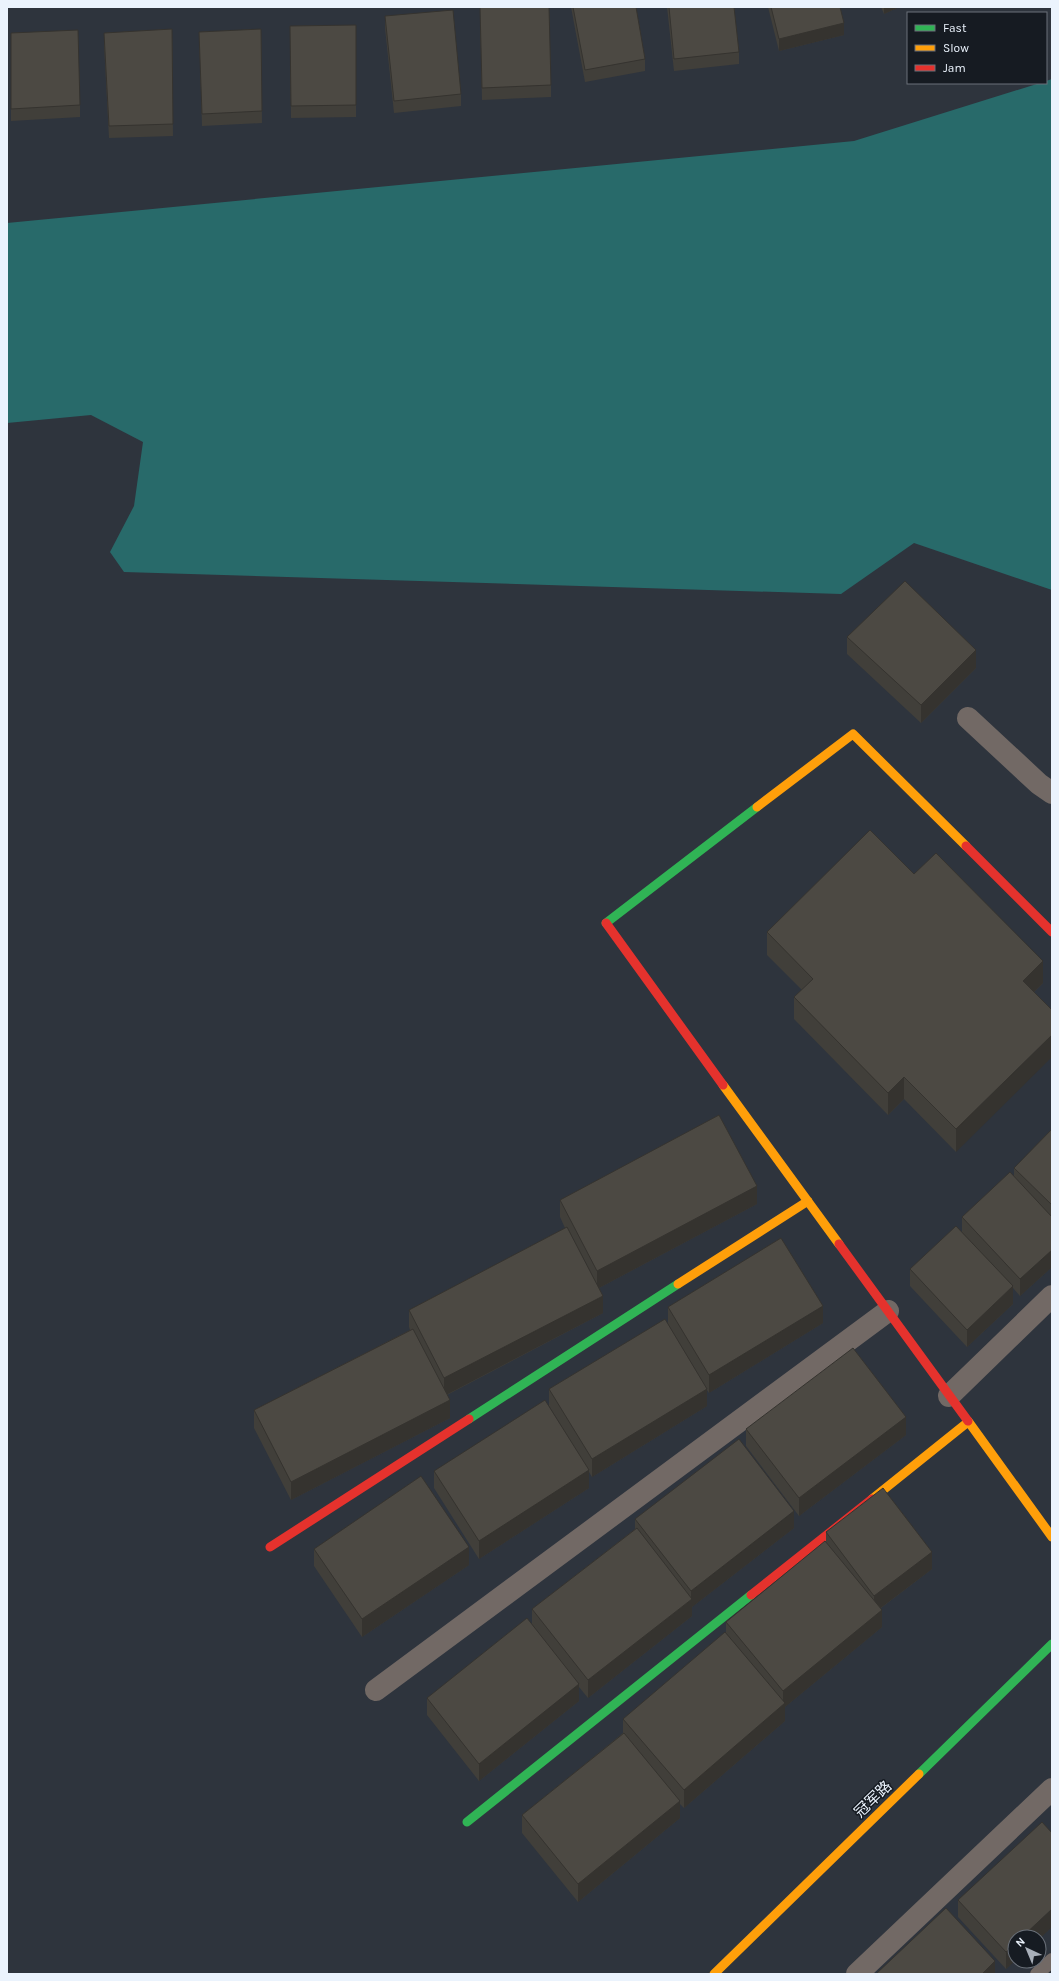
<svg xmlns="http://www.w3.org/2000/svg" width="1059" height="1981" font-family="Karla,'Noto Sans SC',sans-serif">
	<rect width="100%" height="100%" fill="#2e343d"/>
	<path fill="#286a6a" d="M 1052,79 L 1052,590 L 914,543 L 841,594 L 124,572 L 110,552 L 134,506 L 143,442 L 91,415 L 7,423 L 7,223 L 854,141 L 1040,83 L 1046,83 L 1046,81 Z"/>
	<g fill="none" stroke-linecap="round" stroke-linejoin="round">
		<path stroke="#726965" stroke-width="14" d="M 1037,1974 L 1052,1960"/>
		<path stroke="#726965" stroke-width="22" d="M 968,718 L 1039,784 L 1052,793
			M 949,1396 L 1052,1296
			M 376,1690 L 888,1311
			M 857,1974 L 1052,1789"/>
		<path stroke="#30b455" stroke-width="9" d="M 606,923 L 757,807
			M 469,1419 L 678,1284
			M 919,1774 L 1052,1644
			M 467,1822 L 751,1595"/>
		<path stroke="#ff9f0a" stroke-width="9" d="M 757,807 L 853,734 L 966,846
			M 723,1085 L 839,1244
			M 678,1284 L 808,1201
			M 968,1421 L 1052,1537
			M 872,1499 L 968,1422
			M 714,1974 L 919,1774"/>
		<path stroke="#e5322d" stroke-width="9" d="M 966,846 L 1052,932
			M 606,923 L 723,1085
			M 839,1244 L 968,1421
			M 270,1547 L 469,1419
			M 751,1595 L 872,1499"/>
	</g>
	<path fill="#413f3a" d="M 571,7 L 636,7 L 645,59 L 645,71 L 585,82 Z
		M 667,7 L 734,7 L 739,52 L 739,64 L 674,71 Z
		M 768,7 L 840,7 L 844,35 L 779,51 Z
		M 881,7 L 899,7 L 884,14 Z
		M 385,16 L 461,94 L 461,106 L 394,113 L 385,28 Z
		M 480,17 L 551,85 L 551,97 L 482,100 Z
		M 356,25 L 356,117 L 291,118 L 290,26 Z
		M 172,29 L 173,136 L 109,138 L 104,45 L 104,33 Z
		M 261,29 L 262,123 L 202,126 L 199,32 Z
		M 11,33 L 80,105 L 80,117 L 11,121 Z
		M 847,637 L 976,668 L 921,723 L 847,654 Z
		M 914,874 L 1043,983 L 1034,992 L 956,1152 L 904,1099 L 888,1115 L 794,1019 L 794,997 L 802,990 L 767,955 L 767,932 Z
		M 1052,1129 L 1052,1267 L 1020,1296 L 1013,1288 L 1013,1304 L 967,1347 L 910,1286 L 910,1269 L 962,1232 L 962,1217 L 1014,1176 L 1014,1168 Z
		M 560,1200 L 757,1204 L 599,1288 L 603,1313 L 447,1395 L 450,1418 L 291,1500 L 254,1428 L 254,1410 L 410,1330 L 409,1327 L 409,1310 L 565,1228 L 560,1217 Z
		M 668,1307 L 823,1323 L 709,1393 L 707,1390 L 707,1406 L 592,1477 L 589,1472 L 589,1488 L 479,1559 L 434,1488 L 434,1471 L 562,1427 L 549,1406 L 549,1389 L 668,1323 Z
		M 746,1429 L 906,1435 L 799,1516 L 746,1446 Z
		M 635,1519 L 794,1528 L 692,1607 L 692,1616 L 588,1698 L 579,1687 L 579,1701 L 479,1781 L 427,1715 L 427,1698 L 532,1624 L 532,1609 L 635,1529 Z
		M 826,1532 L 932,1569 L 881,1608 L 882,1627 L 785,1707 L 785,1721 L 684,1808 L 680,1804 L 680,1818 L 578,1902 L 522,1833 L 522,1815 L 623,1733 L 623,1719 L 726,1634 L 726,1622 L 826,1541 Z
		M 314,1549 L 469,1565 L 362,1637 L 314,1566 Z
		M 958,1900 L 1052,1927 L 1039,1939 L 1039,1937 L 1006,1969 L 958,1917 Z"/>
	<path fill="#35332f" d="M 884,7 L 899,7 L 884,14 Z
		M 844,23 L 844,35 L 779,51 L 779,39 Z
		M 976,650 L 976,668 L 921,723 L 921,705 Z
		M 1043,961 L 1043,983 L 1023,1003 L 1023,981 Z
		M 1052,1035 L 1052,1057 L 956,1152 L 956,1129 Z
		M 904,1077 L 904,1099 L 888,1115 L 888,1093 Z
		M 757,1186 L 757,1204 L 597,1289 L 597,1271 Z
		M 1052,1250 L 1052,1267 L 1020,1296 L 1020,1279 Z
		M 1013,1286 L 1013,1304 L 967,1347 L 967,1330 Z
		M 603,1296 L 603,1313 L 444,1396 L 444,1378 Z
		M 823,1306 L 823,1323 L 709,1393 L 709,1375 Z
		M 707,1389 L 707,1406 L 592,1477 L 592,1459 Z
		M 450,1400 L 450,1418 L 291,1500 L 291,1482 Z
		M 906,1417 L 906,1435 L 799,1516 L 799,1498 Z
		M 589,1470 L 589,1488 L 479,1559 L 479,1541 Z
		M 794,1511 L 794,1528 L 692,1607 L 692,1616 L 588,1698 L 588,1680 L 691,1600 L 691,1591 Z
		M 469,1547 L 469,1565 L 362,1637 L 362,1619 Z
		M 932,1552 L 932,1569 L 874,1613 L 874,1596 Z
		M 882,1610 L 882,1627 L 785,1707 L 785,1721 L 684,1808 L 684,1790 L 783,1705 L 783,1691 Z
		M 579,1684 L 579,1701 L 479,1781 L 479,1764 Z
		M 680,1801 L 680,1818 L 578,1902 L 578,1884 Z
		M 1052,1909 L 1052,1927 L 1039,1939 L 1039,1937 L 1022,1937 Z
		M 1015,1944 L 1015,1961 L 1006,1969 L 1006,1952 Z
		M 995,1961 L 995,1974 L 982,1974 Z"/>
	<path fill="#4c4943" stroke="#35332f" d="M 480,7 L 549,7 L 551,85 L 482,88 Z
		M 573,7 L 636,7 L 645,59 L 585,70 Z
		M 669,7 L 734,7 L 739,52 L 674,59 Z
		M 771,7 L 840,7 L 844,23 L 779,39 Z
		M 453,10 L 461,94 L 394,101 L 385,16 Z
		M 356,25 L 356,105 L 291,106 L 290,26 Z
		M 172,29 L 173,124 L 109,126 L 104,33 Z
		M 261,29 L 262,111 L 202,114 L 199,32 Z
		M 78,30 L 80,105 L 11,109 L 11,33 Z
		M 905,581 L 976,650 L 921,705 L 847,637 Z
		M 870,830 L 914,874 L 936,853 L 1043,961 L 1023,981 L 1052,1010 L 1052,1035 L 956,1129 L 904,1077 L 888,1093 L 794,997 L 813,979 L 767,932 Z
		M 719,1115 L 757,1186 L 597,1271 L 560,1200 Z
		M 1052,1129 L 1052,1205 L 1014,1168 Z
		M 1010,1172 L 1052,1217 L 1052,1250 L 1020,1279 L 962,1217 Z
		M 956,1226 L 1013,1286 L 967,1330 L 910,1269 Z
		M 567,1227 L 603,1296 L 444,1378 L 409,1310 Z
		M 781,1238 L 823,1306 L 709,1375 L 668,1307 Z
		M 665,1319 L 707,1389 L 592,1459 L 549,1389 Z
		M 413,1329 L 450,1400 L 291,1482 L 254,1410 Z
		M 853,1348 L 906,1417 L 799,1498 L 746,1429 Z
		M 545,1400 L 589,1470 L 479,1541 L 434,1471 Z
		M 739,1439 L 794,1511 L 691,1591 L 635,1519 Z
		M 421,1476 L 469,1547 L 362,1619 L 314,1549 Z
		M 883,1488 L 932,1552 L 874,1596 L 826,1532 Z
		M 637,1528 L 692,1599 L 588,1680 L 532,1609 Z
		M 825,1541 L 882,1610 L 783,1691 L 726,1622 Z
		M 527,1618 L 579,1684 L 479,1764 L 427,1698 Z
		M 725,1632 L 785,1703 L 684,1790 L 623,1719 Z
		M 624,1733 L 680,1801 L 578,1884 L 522,1815 Z
		M 1042,1822 L 1052,1833 L 1052,1909 L 1022,1937 L 1015,1937 L 1015,1944 L 1006,1952 L 958,1900 Z
		M 946,1908 L 995,1961 L 982,1974 L 876,1974 Z"/>
	<g text-anchor="middle" dominant-baseline="central" stroke-width="3" stroke-linejoin="round" paint-order="stroke">
		<g font-size="15" fill="#ebf3fd" stroke="#161b22">
			<text transform="translate(873 1799) rotate(-44)">冠军路</text>
		</g>
	</g>
	<rect width="1059" height="1981" fill="none" stroke="#ebf3fd" stroke-width="16"/>
	<rect x="907" y="12" width="140" height="72" fill="#161b22" stroke="#6b717a"/>
	<rect x="915" y="25" width="20" height="6" fill="#30b455" stroke="#6b717a"/>
	<text x="943" y="32" font-size="12" fill="#ebf3fd">Fast</text>
	<rect x="915" y="45" width="20" height="6" fill="#ff9f0a" stroke="#6b717a"/>
	<text x="943" y="52" font-size="12" fill="#ebf3fd">Slow</text>
	<rect x="915" y="65" width="20" height="6" fill="#e5322d" stroke="#6b717a"/>
	<text x="943" y="72" font-size="12" fill="#ebf3fd">Jam</text>
	<g transform="translate(1027 1949) rotate(316)"><circle r="19" fill="#161b22" stroke="#6b717a"/>
	<path d="M0-3L7 15L0 10L-7 15Z" fill="#a9b0ba"/>
	<text y="-6" font-size="11" font-weight="bold" text-anchor="middle" fill="#ebf3fd">N</text>
	</g>
</svg>
